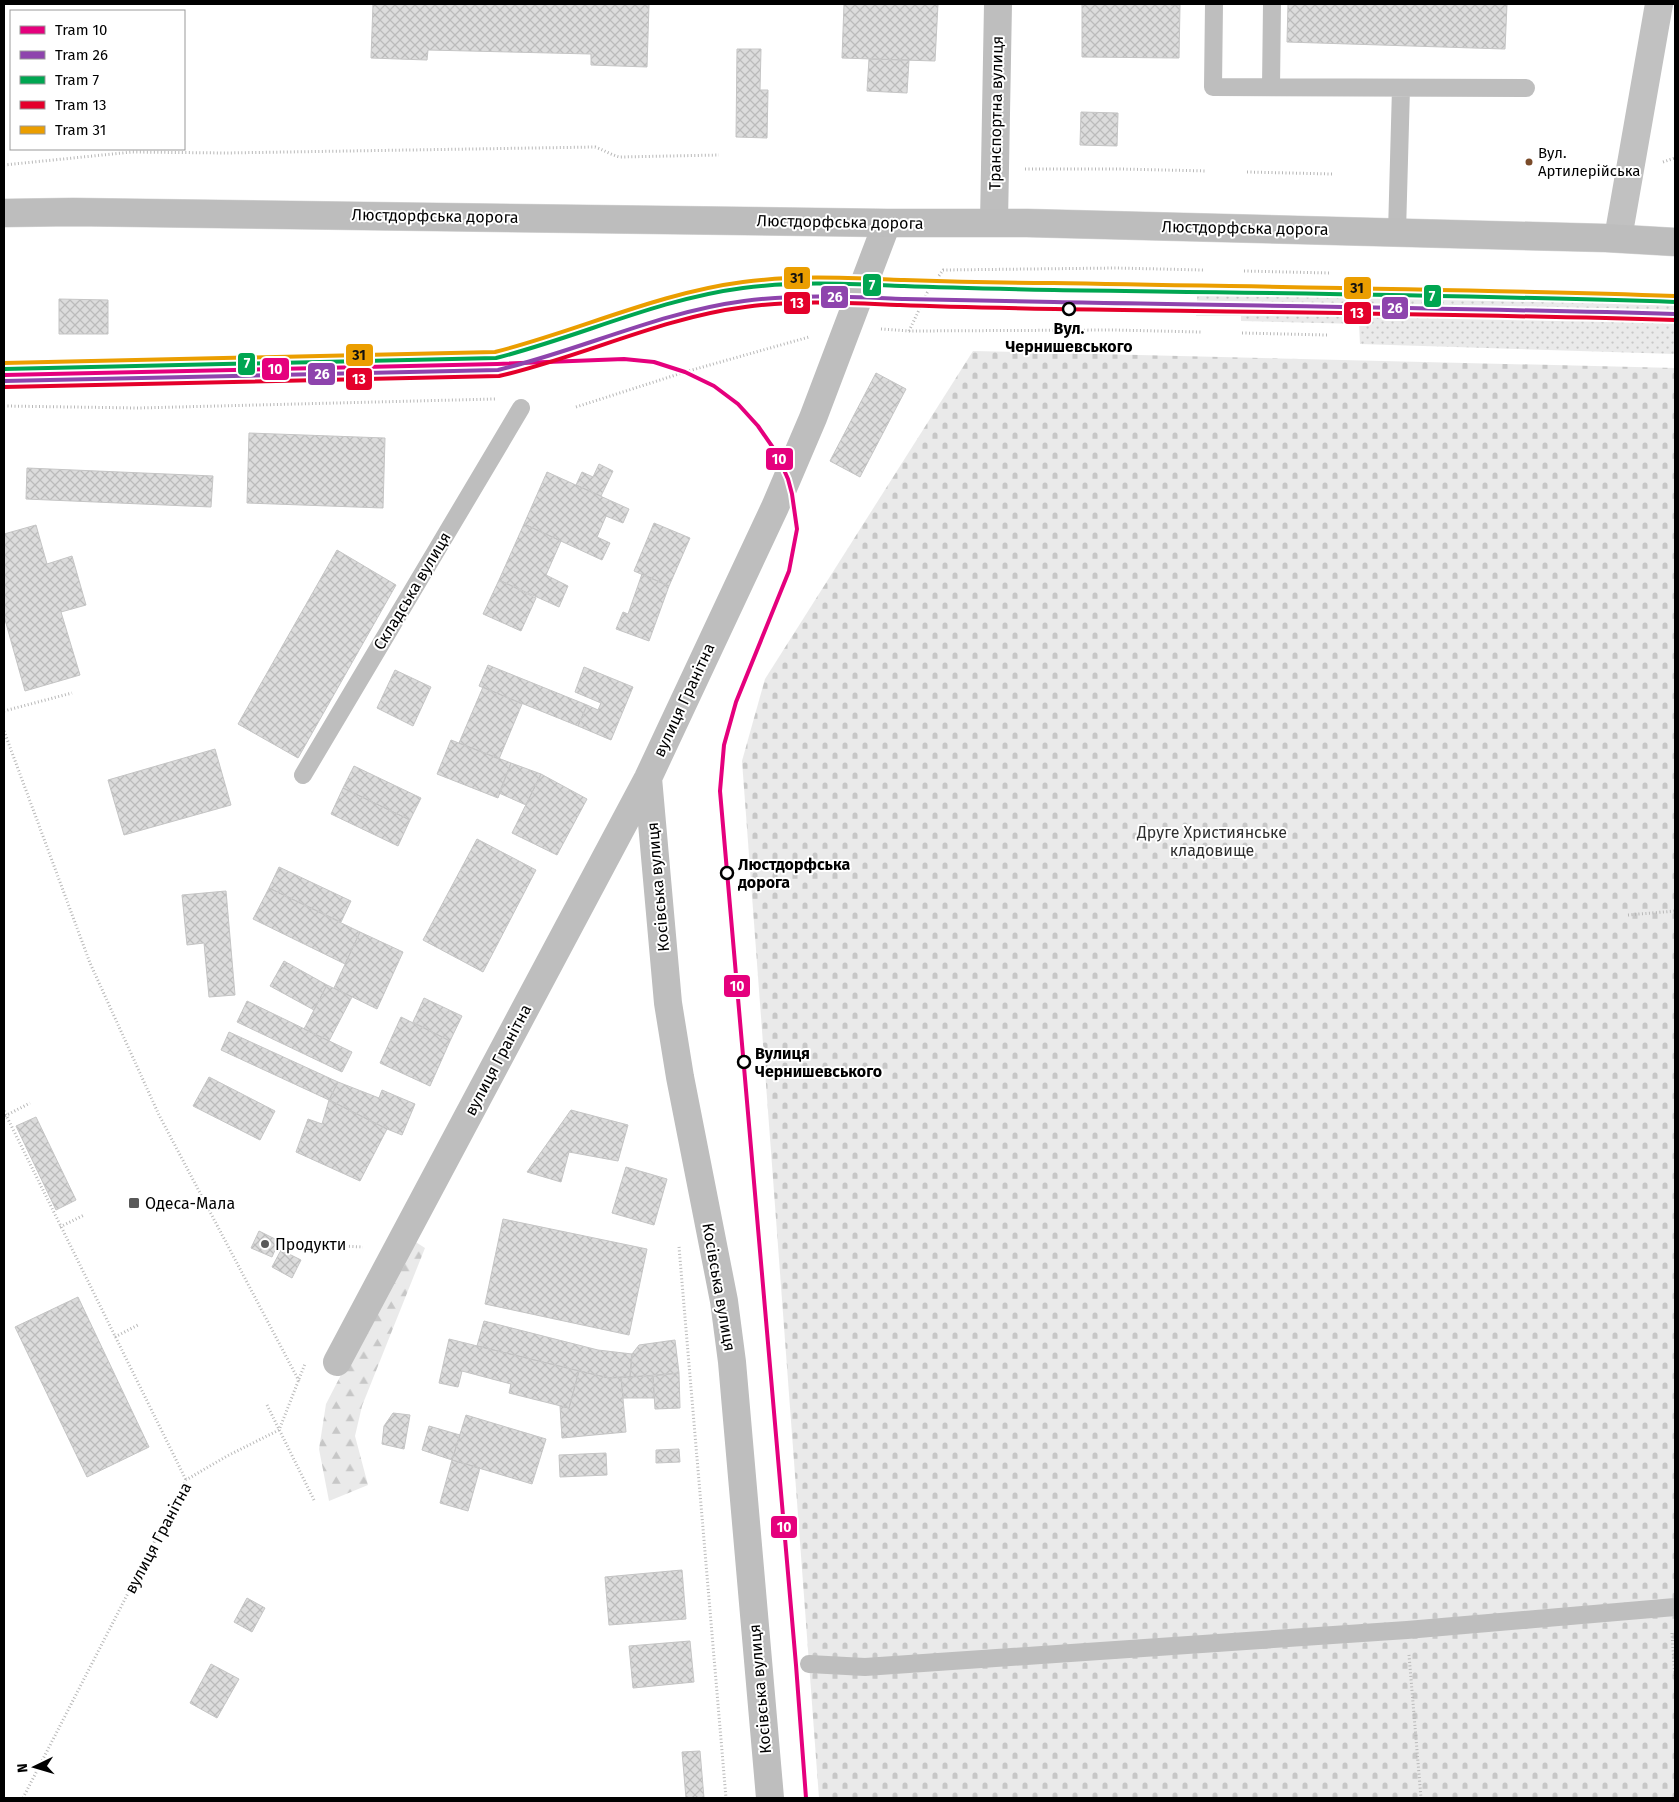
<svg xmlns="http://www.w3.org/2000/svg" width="1679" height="1802" font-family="'Fira Sans',sans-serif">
	<defs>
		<pattern id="grass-dots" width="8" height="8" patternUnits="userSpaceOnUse" patternTransform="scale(1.25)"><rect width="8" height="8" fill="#eaeaea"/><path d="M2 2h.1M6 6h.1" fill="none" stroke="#c7c7c7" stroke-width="1.8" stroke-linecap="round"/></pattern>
		<pattern id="forest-firs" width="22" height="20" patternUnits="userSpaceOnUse" patternTransform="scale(1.25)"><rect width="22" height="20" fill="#eaeaea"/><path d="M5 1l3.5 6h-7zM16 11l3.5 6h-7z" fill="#c7c7c7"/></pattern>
		<pattern id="cemetery-stones" width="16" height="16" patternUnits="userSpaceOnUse" patternTransform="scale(1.25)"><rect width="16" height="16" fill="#eaeaea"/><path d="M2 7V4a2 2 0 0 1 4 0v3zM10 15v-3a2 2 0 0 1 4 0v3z" fill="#c7c7c7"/></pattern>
		<pattern id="building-cross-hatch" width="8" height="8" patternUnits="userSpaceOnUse" patternTransform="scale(1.25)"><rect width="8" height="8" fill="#dcdcdc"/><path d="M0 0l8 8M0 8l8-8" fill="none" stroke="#bbb"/></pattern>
	</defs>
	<rect width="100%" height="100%" fill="#fff"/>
	<path fill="url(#grass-dots)" d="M 1198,284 L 1675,300 L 1675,354 L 1360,344 L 1359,324 L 1241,321 L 1241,316 L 1196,316 Z"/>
	<path fill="url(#forest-firs)" d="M 411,1239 L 425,1248 L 362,1406 L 355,1436 L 368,1485 L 329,1501 L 319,1449 L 326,1404 Z"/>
	<path fill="url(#cemetery-stones)" d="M 973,351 L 1675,368 L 1675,1798 L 819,1798 L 742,761 L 765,679 Z"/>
	<path fill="url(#building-cross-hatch)" stroke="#c5c5c5" d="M 373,4 L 649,4 L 647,67 L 591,65 L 591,54 L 428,50 L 427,60 L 371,58 Z
		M 844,4 L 938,4 L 935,61 L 842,58 Z
		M 1082,4 L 1171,4 L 1171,5 L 1180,5 L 1179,58 L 1082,57 Z
		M 1288,4 L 1507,4 L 1505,49 L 1287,42 Z
		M 737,49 L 761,49 L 760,90 L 768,90 L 767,138 L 736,137 Z
		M 869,59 L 909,60 L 907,93 L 867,91 Z
		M 1081,112 L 1118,113 L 1117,146 L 1080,145 Z
		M 59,299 L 108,300 L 108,334 L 59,334 Z
		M 876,373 L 906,389 L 860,477 L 830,461 Z
		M 249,433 L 385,438 L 383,508 L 247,503 Z
		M 599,464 L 613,471 L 601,496 L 576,485 L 582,472 L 593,477 Z
		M 27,468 L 213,476 L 211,507 L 26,499 Z
		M 547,472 L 629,509 L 623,523 L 606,516 L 597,537 L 610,543 L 602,560 L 524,524 Z
		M 654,523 L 690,538 L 669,586 L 634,571 Z
		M 524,524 L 561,541 L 546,575 L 568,586 L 559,607 L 499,580 Z
		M 36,525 L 47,564 L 72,556 L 86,605 L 61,612 L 80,675 L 25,691 L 4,616 L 4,534 Z
		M 337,550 L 396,585 L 298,758 L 238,724 Z
		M 642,574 L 669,586 L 649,641 L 616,629 L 623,612 L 628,614 Z
		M 499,580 L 536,598 L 521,631 L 483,614 Z
		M 488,665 L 587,705 L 578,726 L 479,686 Z
		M 584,667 L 633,687 L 611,740 L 578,726 L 587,705 L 598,710 L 601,703 L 575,692 Z
		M 395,670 L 431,687 L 413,726 L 377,708 Z
		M 483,687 L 522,704 L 499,759 L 459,743 Z
		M 451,740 L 511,763 L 498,798 L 437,774 Z
		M 215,749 L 231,805 L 124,835 L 108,780 Z
		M 511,763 L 541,774 L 526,805 L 499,793 Z
		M 354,766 L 421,798 L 410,820 L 343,788 Z
		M 541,774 L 587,799 L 557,855 L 512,833 Z
		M 343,788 L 410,820 L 398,846 L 331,814 Z
		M 477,839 L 536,870 L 483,972 L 423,940 Z
		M 279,867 L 351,901 L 341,922 L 269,888 Z
		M 269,888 L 360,932 L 345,964 L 253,919 Z
		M 226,891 L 235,995 L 209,997 L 204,943 L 187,945 L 182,895 Z
		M 360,932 L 403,952 L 377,1009 L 334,988 Z
		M 284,961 L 327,985 L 314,1010 L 270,986 Z
		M 327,985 L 352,997 L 329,1041 L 304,1029 Z
		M 424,998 L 462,1016 L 450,1041 L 413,1022 Z
		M 247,1001 L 352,1052 L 342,1072 L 237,1022 Z
		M 401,1017 L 450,1041 L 430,1086 L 380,1063 Z
		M 229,1032 L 338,1082 L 329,1100 L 221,1050 Z
		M 209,1077 L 275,1111 L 260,1140 L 193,1106 Z
		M 338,1082 L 379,1098 L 382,1090 L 415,1104 L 402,1135 L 387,1129 L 329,1100 Z
		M 329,1100 L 387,1129 L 360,1181 L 296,1152 L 308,1119 L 322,1124 Z
		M 571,1110 L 628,1125 L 618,1161 L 569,1152 L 561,1182 L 527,1172 Z
		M 36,1117 L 76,1200 L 56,1210 L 16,1126 Z
		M 626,1167 L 667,1179 L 654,1225 L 612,1213 Z
		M 503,1219 L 647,1249 L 629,1335 L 485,1304 Z
		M 259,1231 L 279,1241 L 272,1257 L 251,1248 Z
		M 281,1250 L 301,1260 L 292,1278 L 272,1267 Z
		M 78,1297 L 149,1447 L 87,1477 L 15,1327 Z
		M 484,1321 L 598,1350 L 632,1354 L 630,1377 L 609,1378 L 477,1346 Z
		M 449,1339 L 579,1371 L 569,1408 L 509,1393 L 511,1384 L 462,1371 L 458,1387 L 439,1383 Z
		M 675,1340 L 679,1373 L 630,1377 L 632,1354 L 639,1345 Z
		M 579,1371 L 609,1378 L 621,1377 L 626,1432 L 562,1438 L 560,1406 L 569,1408 Z
		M 679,1373 L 680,1408 L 655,1409 L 653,1376 Z
		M 653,1376 L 654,1398 L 623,1398 L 621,1377 Z
		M 393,1413 L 410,1415 L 404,1449 L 382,1444 L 384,1426 Z
		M 466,1415 L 546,1439 L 532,1484 L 452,1460 Z
		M 429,1426 L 460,1435 L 452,1460 L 422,1450 Z
		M 679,1449 L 680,1462 L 656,1463 L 656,1450 Z
		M 606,1453 L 607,1475 L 560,1477 L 559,1455 Z
		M 452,1460 L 480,1468 L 468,1511 L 440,1503 Z
		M 682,1570 L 686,1619 L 609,1625 L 605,1577 Z
		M 247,1598 L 265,1608 L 252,1632 L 234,1622 Z
		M 690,1641 L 694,1682 L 633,1688 L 629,1646 Z
		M 211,1664 L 239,1679 L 217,1718 L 190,1703 Z
		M 700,1751 L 704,1798 L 686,1798 L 682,1752 Z"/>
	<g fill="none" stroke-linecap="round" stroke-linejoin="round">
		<g stroke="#dbdbdb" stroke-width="29">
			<path id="primary" d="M 4,213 L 73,212 L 887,223 L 1027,223 L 1606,238 L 1675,242"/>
		</g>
		<path stroke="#b8b8b8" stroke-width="3" stroke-dasharray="1 2.5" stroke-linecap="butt" d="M 1663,162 L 1675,158
			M 4,165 L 132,152 L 225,153 L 595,147 C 604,150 611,155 620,157 L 719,155
			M 1025,169 L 1121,169 L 1207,171
			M 1247,172 L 1332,174
			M 1244,271 L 1330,273
			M 881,329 L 909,331 L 1114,330 L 1201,332
			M 909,331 L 927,293 L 943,270 L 1116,268 L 1203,270
			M 1242,333 L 1327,335
			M 4,406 L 138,408 L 495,399
			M 576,407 L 685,372 L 809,337
			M 4,711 L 72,693
			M 4,731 L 90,963 L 159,1115 L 299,1381
			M 1628,915 L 1675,911
			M 4,1111 L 186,1480
			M 5,1116 L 30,1103
			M 60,1227 L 84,1215
			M 279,1243 L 363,1247
			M 679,1247 L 726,1798
			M 115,1337 L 138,1325
			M 267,1405 L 314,1500
			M 1672,1633 L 1675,1680
			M 1409,1655 L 1421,1798
			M 23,1798 L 186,1480 L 227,1456 L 279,1430 L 305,1364"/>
		<path stroke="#bebebe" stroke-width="18" d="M 1214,4 L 1213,87 L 1526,88
			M 1271,87 L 1272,4
			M 1397,232 L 1401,88
			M 303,775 L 521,408
			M 809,1664 L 865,1667 L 1407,1630 L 1675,1607"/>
		<path stroke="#bebebe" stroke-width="28" d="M 994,222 L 998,4
			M 648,778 L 668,1003 L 680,1077 L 724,1301 L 732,1362 L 770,1798
			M 337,1362 L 648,778 L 775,507 L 813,418 L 887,223"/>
		<path stroke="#c1c1c1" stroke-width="28" d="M 1618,238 L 1659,4"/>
		<use href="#primary" stroke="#bdbdbd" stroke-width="28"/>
		<g stroke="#fff" stroke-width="8">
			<path id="tram-1" d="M 4,375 L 497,364 L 624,359 L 654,362 L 685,372 L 714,386 L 738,404 L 758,426 L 776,452 L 788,479 L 792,494 L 797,529 L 789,571 L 736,702 L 724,745 L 720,791 L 796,1665 L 806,1798"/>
		</g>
		<g stroke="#fff" stroke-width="8">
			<path id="tram-2" d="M 4,381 L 498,370 C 581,350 660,312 744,301 C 798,294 852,297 905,299 C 955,300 1005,301 1054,302 C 1261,306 1468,308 1675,314"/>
		</g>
		<g stroke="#fff" stroke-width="8">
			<path id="tram-3" d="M 4,369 L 496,358 C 579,337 658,299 743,288 C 797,281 851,284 904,286 C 954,288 1004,289 1054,290 C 1261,293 1468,295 1675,302"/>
		</g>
		<g stroke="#fff" stroke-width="8">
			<path id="tram-4" d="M 4,387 L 499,376 C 582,357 660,318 745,307 C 796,300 848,303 900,305 C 951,307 1003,308 1055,309 C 1261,312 1468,314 1675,320"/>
		</g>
		<g stroke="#fff" stroke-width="8">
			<path id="tram-5" d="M 4,363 L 495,352 C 578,331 658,293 743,282 C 796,275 850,278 904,280 C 954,282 1004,283 1053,283 C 1261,287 1468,289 1675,296"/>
		</g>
		<use href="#tram-1" stroke="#e5007d" stroke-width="4"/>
		<use href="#tram-2" stroke="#8e44ad" stroke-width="4"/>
		<use href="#tram-3" stroke="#00a651" stroke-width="4"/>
		<use href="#tram-4" stroke="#e4002b" stroke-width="4"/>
		<use href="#tram-5" stroke="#eb9e00" stroke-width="4"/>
	</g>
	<circle fill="#7a4b2a" stroke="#fff" stroke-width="2" cx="1529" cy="162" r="4.5"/>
	<g fill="#fff" stroke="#000" stroke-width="2.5">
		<circle cx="1069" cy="309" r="6"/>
		<circle cx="727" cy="873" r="6"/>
		<circle cx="744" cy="1062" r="6"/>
	</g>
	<g fill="#595959" stroke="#fff" stroke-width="2">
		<rect x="128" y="1197" width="12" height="12" rx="2.5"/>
		<circle cx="265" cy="1244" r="5"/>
	</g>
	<g text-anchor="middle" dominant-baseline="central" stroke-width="4" stroke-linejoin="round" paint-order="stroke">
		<g font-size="15" fill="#000" stroke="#fff" text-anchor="start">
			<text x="1538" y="153">Вул.<tspan x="1538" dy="18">Артилерійська</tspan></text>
		</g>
		<g font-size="16" fill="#000" stroke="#fff">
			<text transform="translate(996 113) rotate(-89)">Транспортна вулиця</text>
			<text transform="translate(435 216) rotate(1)">Люстдорфська дорога</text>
			<text transform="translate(840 222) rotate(1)">Люстдорфська дорога</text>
			<text transform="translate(1245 228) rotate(1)">Люстдорфська дорога</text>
			<text transform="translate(412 591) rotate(-59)">Складська вулиця</text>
			<text transform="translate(684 700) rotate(-65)">вулиця Гранітна</text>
			<text transform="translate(658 887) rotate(-95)">Косівська вулиця</text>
			<text transform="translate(498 1060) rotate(-62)">вулиця Гранітна</text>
			<text transform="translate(719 1287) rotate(80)">Косівська вулиця</text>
			<text transform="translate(158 1538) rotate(-62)">вулиця Гранітна</text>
			<text transform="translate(760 1689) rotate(-95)">Косівська вулиця</text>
		</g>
		<g font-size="16" font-weight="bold" fill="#000" stroke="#fff" text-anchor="start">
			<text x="1069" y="328" text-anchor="middle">Вул.<tspan x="1069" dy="18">Чернишевського</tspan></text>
			<text x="738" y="864">Люстдорфська<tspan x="738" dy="18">дорога</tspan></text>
			<text x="755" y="1053">Вулиця<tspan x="755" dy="18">Чернишевського</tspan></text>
		</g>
		<g font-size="16" fill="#2f2f2f" stroke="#fff">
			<text x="1212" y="832">Друге Християнське<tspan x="1212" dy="18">кладовище</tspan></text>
		</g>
		<g font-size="16" fill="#000" stroke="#fff" text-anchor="start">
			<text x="145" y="1203">Одеса-Мала</text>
			<text x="275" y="1244">Продукти</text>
		</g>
	</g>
	<g stroke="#fff" stroke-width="2">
		<rect x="783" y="266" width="28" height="24" rx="5" fill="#eb9e00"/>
		<rect x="862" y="273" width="20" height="24" rx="5" fill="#00a651"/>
		<rect x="1343" y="276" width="29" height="24" rx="5" fill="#eb9e00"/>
		<rect x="1423" y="284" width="19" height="24" rx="5" fill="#00a651"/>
		<rect x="820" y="285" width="29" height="24" rx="5" fill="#8e44ad"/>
		<rect x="783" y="291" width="28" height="24" rx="5" fill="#e4002b"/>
		<rect x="1381" y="296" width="28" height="24" rx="5" fill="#8e44ad"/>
		<rect x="1343" y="301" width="29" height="24" rx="5" fill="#e4002b"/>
		<rect x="345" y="343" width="29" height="24" rx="5" fill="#eb9e00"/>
		<rect x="237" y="352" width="19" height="24" rx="5" fill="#00a651"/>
		<rect x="261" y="357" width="29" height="24" rx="5" fill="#e5007d"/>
		<rect x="307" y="362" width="29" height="24" rx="5" fill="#8e44ad"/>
		<rect x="345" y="367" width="28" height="24" rx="5" fill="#e4002b"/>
		<rect x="765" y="447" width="29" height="24" rx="5" fill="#e5007d"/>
		<rect x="723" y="974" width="28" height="24" rx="5" fill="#e5007d"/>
		<rect x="770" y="1515" width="28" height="24" rx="5" fill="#e5007d"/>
	</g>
	<g font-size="14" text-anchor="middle" font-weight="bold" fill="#fff">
		<text x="872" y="290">7</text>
		<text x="1432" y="301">7</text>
		<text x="835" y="302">26</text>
		<text x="797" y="308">13</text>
		<text x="1395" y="313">26</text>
		<text x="1357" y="318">13</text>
		<text x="247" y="368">7</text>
		<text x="275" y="374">10</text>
		<text x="322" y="379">26</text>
		<text x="359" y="384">13</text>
		<text x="779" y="464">10</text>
		<text x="737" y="991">10</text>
		<text x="784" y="1532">10</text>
	</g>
	<g font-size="14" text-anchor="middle" font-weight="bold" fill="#111">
		<text x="797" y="283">31</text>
		<text x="1357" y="293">31</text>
		<text x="359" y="360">31</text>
	</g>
	<rect width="1679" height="1802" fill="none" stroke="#000000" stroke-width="10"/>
	<rect x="10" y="10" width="175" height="140" fill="#ffffff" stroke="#999999"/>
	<rect x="20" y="26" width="25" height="8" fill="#e5007d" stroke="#999999"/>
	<text x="55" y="35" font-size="15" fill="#000000">Tram 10</text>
	<rect x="20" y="51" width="25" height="8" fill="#8e44ad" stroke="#999999"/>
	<text x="55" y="60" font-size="15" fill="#000000">Tram 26</text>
	<rect x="20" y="76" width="25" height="8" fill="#00a651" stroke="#999999"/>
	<text x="55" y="85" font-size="15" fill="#000000">Tram 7</text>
	<rect x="20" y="101" width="25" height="8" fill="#e4002b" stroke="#999999"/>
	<text x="55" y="110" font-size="15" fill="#000000">Tram 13</text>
	<rect x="20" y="126" width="25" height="8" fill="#eb9e00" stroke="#999999"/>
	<text x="55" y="135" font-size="15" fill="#000000">Tram 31</text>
	<g transform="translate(35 1767) rotate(265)" stroke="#ffffff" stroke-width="4" paint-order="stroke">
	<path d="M0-4L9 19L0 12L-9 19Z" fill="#000000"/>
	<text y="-8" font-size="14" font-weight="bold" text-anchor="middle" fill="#000000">N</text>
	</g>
</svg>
